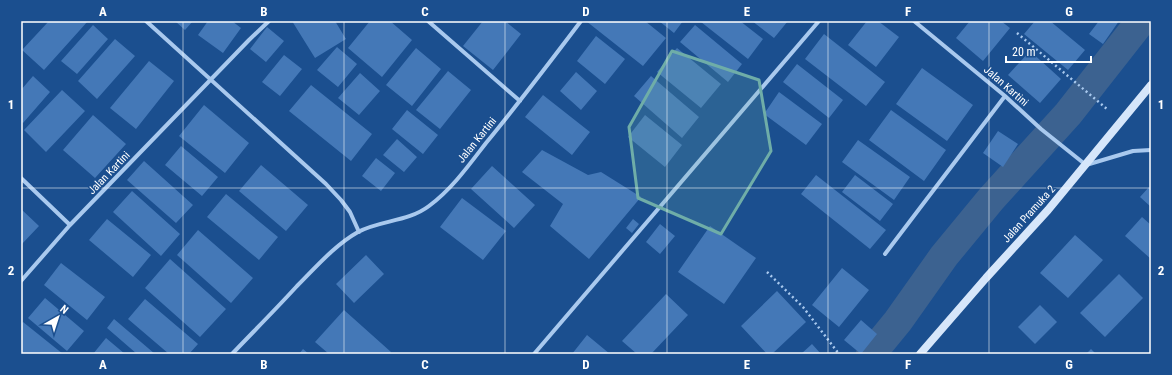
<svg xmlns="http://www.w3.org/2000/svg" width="1172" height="375" font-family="'Roboto Condensed',sans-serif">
	<rect width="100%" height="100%" fill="#1b4f8f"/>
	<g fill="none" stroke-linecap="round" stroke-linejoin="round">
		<path stroke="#3c6290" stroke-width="30" d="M 871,354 L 898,321 L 944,256 L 991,199 L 1068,114 L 1141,21"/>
	</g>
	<path fill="#4478b7" d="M 49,21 L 88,21 L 44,70 L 22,50 Z
		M 175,21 L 193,21 L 185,30 Z
		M 208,21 L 232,21 L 241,28 L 223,53 L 198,35 Z
		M 292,21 L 335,21 L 346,39 L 315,58 Z
		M 370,21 L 390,21 L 412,40 L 382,77 L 348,48 Z
		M 483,21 L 505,21 L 521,34 L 493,70 L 463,46 Z
		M 586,21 L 645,21 L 666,38 L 643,66 Z
		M 659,21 L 683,21 L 674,33 Z
		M 702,21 L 740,21 L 763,39 L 748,59 L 701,22 Z
		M 752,21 L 788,21 L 774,38 Z
		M 867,21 L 878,21 L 899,37 L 876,67 L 848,45 Z
		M 970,21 L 1001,21 L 1010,28 L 983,61 L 956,38 Z
		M 1035,21 L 1050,21 L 1085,50 L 1068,70 L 1024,34 Z
		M 1099,21 L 1119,21 L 1103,44 L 1089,34 Z
		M 93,25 L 108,39 L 77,74 L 61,61 Z
		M 695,25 L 742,64 L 728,82 L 680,42 Z
		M 267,27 L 284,41 L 266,62 L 250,49 Z
		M 824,34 L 885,82 L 866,106 L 805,59 Z
		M 596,36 L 625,59 L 605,84 L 577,61 Z
		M 115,39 L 135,56 L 97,99 L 78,81 Z
		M 337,47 L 357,64 L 338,87 L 317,70 Z
		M 416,48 L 441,69 L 412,106 L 386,85 Z
		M 677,48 L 721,84 L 701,108 L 657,72 Z
		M 1030,51 L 1061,79 L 1040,103 L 1008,75 Z
		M 284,55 L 302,69 L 280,96 L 262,82 Z
		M 149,61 L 174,81 L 136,129 L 110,108 Z
		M 797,64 L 843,100 L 829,118 L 783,82 Z
		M 922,68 L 973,105 L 947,141 L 896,104 Z
		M 448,71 L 471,90 L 440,129 L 416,110 Z
		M 576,72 L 597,91 L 581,110 L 560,91 Z
		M 360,73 L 380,91 L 359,115 L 338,98 Z
		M 33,76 L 50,92 L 23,123 L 21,121 L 21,90 Z
		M 651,76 L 699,117 L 682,138 L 634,96 Z
		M 311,85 L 372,134 L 351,161 L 289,111 Z
		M 62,90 L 85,111 L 46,152 L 24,130 Z
		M 779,92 L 822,124 L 806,145 L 764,114 Z
		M 543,95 L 590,132 L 572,155 L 525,117 Z
		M 204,105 L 249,143 L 225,173 L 179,136 Z
		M 407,110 L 438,135 L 423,154 L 392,129 Z
		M 891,110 L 946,150 L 924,181 L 869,140 Z
		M 93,115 L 126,144 L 95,178 L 63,150 Z
		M 645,115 L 682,145 L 665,167 L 628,137 Z
		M 998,131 L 1018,144 L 1003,167 L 983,153 Z
		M 397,139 L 417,157 L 404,172 L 383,155 Z
		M 858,140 L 910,177 L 894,200 L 842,162 Z
		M 181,146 L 218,177 L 202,196 L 165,165 Z
		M 542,150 L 588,175 L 601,172 L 641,197 L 589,259 L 550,226 L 563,204 L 522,172 Z
		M 376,158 L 395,173 L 381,191 L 362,176 Z
		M 144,161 L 193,205 L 176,223 L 127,180 Z
		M 261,165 L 308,205 L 286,231 L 239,191 Z
		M 492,166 L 535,205 L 514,228 L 471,189 Z
		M 816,175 L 886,230 L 870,249 L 801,194 Z
		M 855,175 L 893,204 L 880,221 L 842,192 Z
		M 1149,187 L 1151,189 L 1151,207 L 1140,197 Z
		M 132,191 L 180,234 L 161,256 L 113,212 Z
		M 226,194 L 278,237 L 259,260 L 207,217 Z
		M 462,198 L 506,231 L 483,260 L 440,227 Z
		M 21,209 L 39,226 L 21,245 Z
		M 1142,217 L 1151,225 L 1151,259 L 1125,236 Z
		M 107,219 L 151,255 L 133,277 L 89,240 Z
		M 633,219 L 639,224 L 632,233 L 626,228 Z
		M 660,224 L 675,236 L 660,254 L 646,242 Z
		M 710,226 L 756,258 L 724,304 L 678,272 Z
		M 198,230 L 253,278 L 231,303 L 177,255 Z
		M 1075,235 L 1103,260 L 1068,298 L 1040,273 Z
		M 366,255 L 384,274 L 354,303 L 336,284 Z
		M 170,259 L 226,309 L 200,337 L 145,288 Z
		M 61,263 L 105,297 L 87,320 L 44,285 Z
		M 842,268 L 869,290 L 839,327 L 812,305 Z
		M 1119,274 L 1143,298 L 1105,337 L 1080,313 Z
		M 777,291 L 806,322 L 772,354 L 767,354 L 741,326 Z
		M 666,294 L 688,315 L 651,354 L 637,354 L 622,341 Z
		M 45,298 L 84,331 L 67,351 L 28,318 Z
		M 145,299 L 198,344 L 189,354 L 169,354 L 128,319 Z
		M 1040,305 L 1057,322 L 1035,344 L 1018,327 Z
		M 344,310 L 391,352 L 389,354 L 329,354 L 315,342 Z
		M 114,319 L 155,354 L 137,354 L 107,328 Z
		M 861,320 L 877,334 L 861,354 L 844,340 Z
		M 23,322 L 63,354 L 21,354 L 21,324 Z
		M 587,335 L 610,354 L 572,354 Z
		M 106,338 L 125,354 L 93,354 Z
		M 812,344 L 821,354 L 801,354 Z
		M 303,349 L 309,354 L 299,354 Z
		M 1091,349 L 1096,354 L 1086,354 Z"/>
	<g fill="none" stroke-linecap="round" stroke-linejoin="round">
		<path stroke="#a9c9ee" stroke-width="2.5" stroke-dasharray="2 3" stroke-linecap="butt" d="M 1017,33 L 1107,109
			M 767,272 L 803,307 L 839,354"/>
		<path stroke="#a9c9ee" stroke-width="4" d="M 146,21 L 326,184 L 341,200 L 350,212 L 359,232
			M 428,21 L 520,101
			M 914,21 L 1005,96 L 1041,129 L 1086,165 L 1133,151 L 1151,150
			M 21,178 L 70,225
			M 885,254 L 1005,96
			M 21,281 L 70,225 L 249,40 L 269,21
			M 232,354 C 254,331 276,309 297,286 C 316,267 335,245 358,232 C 380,220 408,222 429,206 C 452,189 469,165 486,143 C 519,103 550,62 581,21
			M 534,354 L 819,21"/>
		<path stroke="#d6e6fa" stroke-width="8" d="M 920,354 L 986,278 L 1048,210 L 1151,85"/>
	</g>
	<path fill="#6fada8" fill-opacity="0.2" stroke="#6fada8" stroke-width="3" stroke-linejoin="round" d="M 672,51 L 759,80 L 771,151 L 721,234 L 638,198 L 629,127 Z"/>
	<path fill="none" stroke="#fff" stroke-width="1" stroke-opacity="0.55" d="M 183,21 L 183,354M 344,21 L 344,354M 505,21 L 505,354M 667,21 L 667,354M 828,21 L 828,354M 989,21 L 989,354M 21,188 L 1151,188"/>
	<g text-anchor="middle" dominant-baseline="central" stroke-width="3" stroke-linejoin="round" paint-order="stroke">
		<g font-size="11" fill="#fff" stroke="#1b4f8f">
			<text transform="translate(1006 86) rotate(41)">Jalan Kartini</text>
			<text transform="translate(477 140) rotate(-51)">Jalan Kartini</text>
			<text transform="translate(109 173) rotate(-46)">Jalan Kartini</text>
			<text transform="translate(1029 214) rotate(-48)">Jalan Pramuka 2</text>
		</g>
	</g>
	<rect width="1172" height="375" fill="none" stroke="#1b4f8f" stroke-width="44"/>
	<g transform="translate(58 317) rotate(39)" stroke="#1b4f8f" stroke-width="3" paint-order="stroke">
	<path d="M0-3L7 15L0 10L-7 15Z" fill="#ffffff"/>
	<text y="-6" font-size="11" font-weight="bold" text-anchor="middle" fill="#ffffff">N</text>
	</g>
	<path d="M1006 56v6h85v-6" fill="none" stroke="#ffffff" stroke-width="2"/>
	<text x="1012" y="56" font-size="12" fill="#ffffff" stroke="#1b4f8f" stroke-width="3" paint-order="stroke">20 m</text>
	<rect x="22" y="22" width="1128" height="331" fill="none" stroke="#fff" stroke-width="1.5"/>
	<g font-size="13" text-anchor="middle" font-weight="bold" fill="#fff">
		<text x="103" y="16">A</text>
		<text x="264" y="16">B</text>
		<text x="425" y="16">C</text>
		<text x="586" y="16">D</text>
		<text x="747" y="16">E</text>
		<text x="908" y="16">F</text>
		<text x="1069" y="16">G</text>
		<text x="11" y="109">1</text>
		<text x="1161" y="109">1</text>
		<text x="11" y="275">2</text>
		<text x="1161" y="275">2</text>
		<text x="103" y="369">A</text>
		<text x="264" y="369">B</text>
		<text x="425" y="369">C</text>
		<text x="586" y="369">D</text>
		<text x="747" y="369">E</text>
		<text x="908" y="369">F</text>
		<text x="1069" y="369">G</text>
	</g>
</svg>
